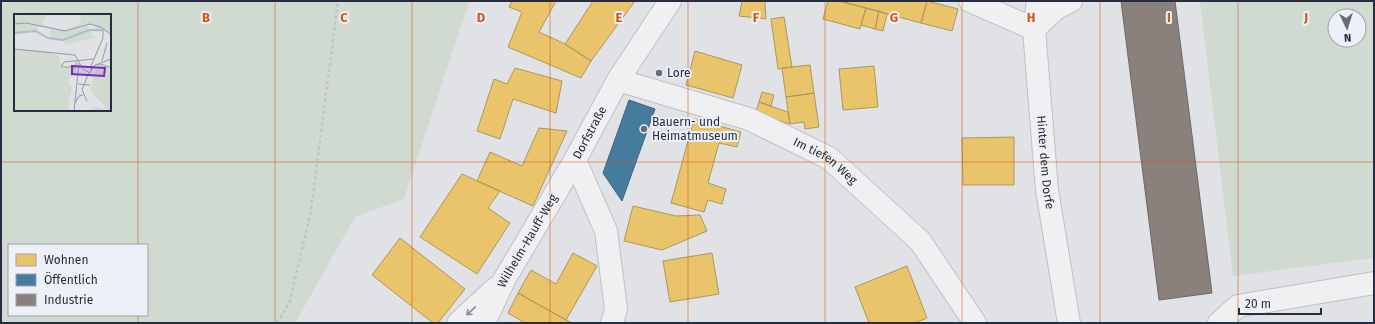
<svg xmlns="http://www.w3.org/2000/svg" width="1375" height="324" font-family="'Fira Sans',sans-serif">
	<rect width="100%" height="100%" fill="#e0e2e6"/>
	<path fill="#d0dad0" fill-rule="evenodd" d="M 1,1 L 469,1 L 404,199 L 355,217 L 295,323 L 1,323 ZM 15,15 L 110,15 L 110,110 L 15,110 ZM 9,245 L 147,245 L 147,315 L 9,315 Z
		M 1200,1 L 1374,1 L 1374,258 L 1233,276 ZM 1335,16 L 1359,16 L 1359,40 L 1335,40 Z"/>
	<path fill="#e9c46a" stroke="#ae975d" d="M 512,1 L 556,1 L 539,32 L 565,44 L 591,61 L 581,78 L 508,47 L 522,12 L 509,7 Z
		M 593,1 L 635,1 L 591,61 L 565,44 Z
		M 742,1 L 765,1 L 766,19 L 739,16 Z
		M 828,1 L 839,1 L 866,8 L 860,29 L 823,19 Z
		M 839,1 L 927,1 L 921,23 Z
		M 927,1 L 958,9 L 952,31 L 921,23 Z
		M 866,8 L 879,11 L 875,29 L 861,25 Z
		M 879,11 L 887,14 L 883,31 L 875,29 Z
		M 784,17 L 792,67 L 778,69 L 771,19 Z
		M 695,51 L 742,65 L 733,98 L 686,85 Z
		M 810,65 L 814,93 L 786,97 L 782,68 Z
		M 874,66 L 878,107 L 843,110 L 839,69 Z
		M 515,68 L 562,81 L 556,113 L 513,99 L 500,139 L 477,131 L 494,79 L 507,84 Z
		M 762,92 L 774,95 L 771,106 L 759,102 Z
		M 814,93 L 819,127 L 805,129 L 804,122 L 790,124 L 786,97 Z
		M 759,102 L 788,112 L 790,124 L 755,114 Z
		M 694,119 L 741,132 L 737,147 L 719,143 L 708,183 L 726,189 L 722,204 L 708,200 L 704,212 L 671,203 Z
		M 539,128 L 567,131 L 533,206 L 477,181 L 490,152 L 522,166 Z
		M 1014,137 L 1014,185 L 963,185 L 962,138 Z
		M 462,174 L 500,191 L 488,208 L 510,223 L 477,274 L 420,237 Z
		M 633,206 L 676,216 L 700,215 L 707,231 L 662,250 L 624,241 Z
		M 400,238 L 465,289 L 438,323 L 433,323 L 372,275 Z
		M 573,253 L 597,266 L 566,320 L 518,293 L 531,270 L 556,284 Z
		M 712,253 L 719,294 L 670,302 L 663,261 Z
		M 907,266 L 927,318 L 914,323 L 869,323 L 855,287 Z
		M 518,293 L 566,320 L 572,323 L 525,323 L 508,313 Z"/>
	<path fill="#457b9d" stroke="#3c6481" d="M 629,100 L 655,109 L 622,201 L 603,173 Z"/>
	<path fill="#8a817c" stroke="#6c686a" d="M 1121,1 L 1175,1 L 1212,293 L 1159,300 Z"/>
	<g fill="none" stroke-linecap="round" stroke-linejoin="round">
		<g stroke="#bec0c4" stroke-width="24">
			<g id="minor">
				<path d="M 970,1 L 1034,29"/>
				<path id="s1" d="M 1038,1 L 1034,29 L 1047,190 L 1069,323"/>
				<path d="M 1034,29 L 1057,8 L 1071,1"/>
				<path id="s2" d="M 618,80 L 749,119 L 829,158 L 920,241 L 975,323"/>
				<path d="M 575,160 L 606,231 L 616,309 L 612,323"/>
				<path d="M 458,323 L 496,288"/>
				<path id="s3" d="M 484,323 L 504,280 L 575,160 L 618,80 L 670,1"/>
				<path d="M 1219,323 L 1238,306 L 1374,283"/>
			</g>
		</g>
		<path stroke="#c2c3c9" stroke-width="2.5" stroke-dasharray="3 3" stroke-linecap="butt" d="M 277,323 L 290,301 L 311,210 L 338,1"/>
		<use href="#minor" stroke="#f0f0f2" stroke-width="22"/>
	</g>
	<defs><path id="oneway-shaft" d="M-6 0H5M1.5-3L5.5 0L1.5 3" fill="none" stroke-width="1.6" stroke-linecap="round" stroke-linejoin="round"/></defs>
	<use stroke="#8b8e99" href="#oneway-shaft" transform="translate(471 311) rotate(137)"/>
	<path fill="none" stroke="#d55511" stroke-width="1" stroke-opacity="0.55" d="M 138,1 L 138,245M 275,1 L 275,323M 412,1 L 412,323M 550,1 L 550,323M 688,1 L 688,323M 825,1 L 825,323M 962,1 L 962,323M 1100,1 L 1100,323M 1238,1 L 1238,323M 1,162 L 1374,162M 138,315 L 138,323"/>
	<g fill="#676c7a" stroke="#edf0f6" stroke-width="1.5">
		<circle cx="659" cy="73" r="4"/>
		<circle cx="644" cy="129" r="4"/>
	</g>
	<g text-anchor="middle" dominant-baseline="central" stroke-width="4" stroke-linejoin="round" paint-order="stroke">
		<g font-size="12" fill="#262d40" stroke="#edf0f6" text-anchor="start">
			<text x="667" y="73">Lore</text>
			<text x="652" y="122">Bauern- und<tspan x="652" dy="14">Heimatmuseum</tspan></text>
		</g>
		<g font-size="12" fill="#262d40" stroke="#edf0f6">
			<text stroke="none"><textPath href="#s3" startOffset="218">Dorfstraße</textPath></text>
			<text stroke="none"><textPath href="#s2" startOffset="224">Im tiefen Weg</textPath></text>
			<text stroke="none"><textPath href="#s1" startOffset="162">Hinter dem Dorfe</textPath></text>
			<text stroke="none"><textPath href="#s3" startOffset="93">Wilhelm-Hauff-Weg</textPath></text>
		</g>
	</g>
	<g transform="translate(14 14)">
		<rect width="97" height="97" fill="#e0e2e6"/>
		<path d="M 4,0 L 32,0 L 29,11 L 51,16 L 66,10 L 67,0 L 97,0 L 97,20 L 86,12 L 71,10 L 67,12 L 67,13 L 74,11 L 74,16 L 84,16 L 80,13 L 83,12 L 88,14 L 88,18 L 77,17 L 79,22 L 82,22 L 79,24 L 51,31 L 51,27 L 38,26 L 20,18 L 0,20 L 0,8 ZM 25,11 L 44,16 L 59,16 L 48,17 L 36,15 L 36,23 L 33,24 L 23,18 ZM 0,35 L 33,37 L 45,42 L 47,54 L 62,53 L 62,61 L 55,64 L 55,71 L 58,73 L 56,83 L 53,84 L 56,87 L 55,97 L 0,97 ZM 88,51 L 97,55 L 97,97 L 75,97 L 81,92 L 91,95 L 91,92 L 76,77 L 81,57 Z" fill="#d0dad0" fill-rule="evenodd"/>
		<path fill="none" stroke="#acbcd2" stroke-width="2" d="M 0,19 L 22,17 L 34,24 L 49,26 L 75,16 L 88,16"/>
		<path fill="none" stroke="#969aa4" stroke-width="1" d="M 0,10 L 12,9 L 51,17 L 76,10 L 87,13 L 97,21M 0,35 L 61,41 L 69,55 L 76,59M 88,47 L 93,29M 83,51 L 87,50 L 97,54M 47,53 L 50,48 L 80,45M 48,53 L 62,53 L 62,48M 77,57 L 77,52 L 89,24 L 89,15M 64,70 L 76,71M 73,87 L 68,76 L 73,63 L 81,51 L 97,45M 61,89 L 65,82 L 69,81M 60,97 L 65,49"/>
		<path fill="#7b2cbf" fill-opacity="0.15" stroke="#7b2cbf" stroke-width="2" d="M 58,52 L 91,54 L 90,62 L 58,60 Z"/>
		<rect width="97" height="97" fill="none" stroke="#262d40" stroke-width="2"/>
	</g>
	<g font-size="13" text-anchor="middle" font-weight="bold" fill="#d55511" stroke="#edf0f6" stroke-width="4" stroke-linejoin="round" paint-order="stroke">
		<text x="206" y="22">B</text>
		<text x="344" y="22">C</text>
		<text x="481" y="22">D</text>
		<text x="619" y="22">E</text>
		<text x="756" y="22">F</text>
		<text x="894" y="22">G</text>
		<text x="1031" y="22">H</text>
		<text x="1169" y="22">I</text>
		<text x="1306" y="22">J</text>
	</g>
	<rect width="1375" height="324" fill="none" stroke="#262d40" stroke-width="4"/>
	<rect x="8" y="244" width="140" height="72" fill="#edf0f6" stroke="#9da2ad"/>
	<rect x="16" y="254" width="20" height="12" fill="#e9c46a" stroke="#9da2ad"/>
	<text x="44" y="264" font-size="12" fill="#262d40">Wohnen</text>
	<rect x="16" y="274" width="20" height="12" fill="#457b9d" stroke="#9da2ad"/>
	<text x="44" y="284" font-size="12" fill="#262d40">Öffentlich</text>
	<rect x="16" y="294" width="20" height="12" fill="#8a817c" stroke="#9da2ad"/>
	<text x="44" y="304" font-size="12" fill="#262d40">Industrie</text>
	<g transform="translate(1347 28) rotate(176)"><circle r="19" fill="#edf0f6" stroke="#9da2ad"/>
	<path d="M0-3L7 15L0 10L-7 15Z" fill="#676c7a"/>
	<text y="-6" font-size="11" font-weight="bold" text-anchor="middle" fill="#262d40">N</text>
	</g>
	<path d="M1239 308v6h82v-6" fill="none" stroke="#262d40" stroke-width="2"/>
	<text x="1245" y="308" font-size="12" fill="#262d40" stroke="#edf0f6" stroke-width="3" paint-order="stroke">20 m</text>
</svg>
